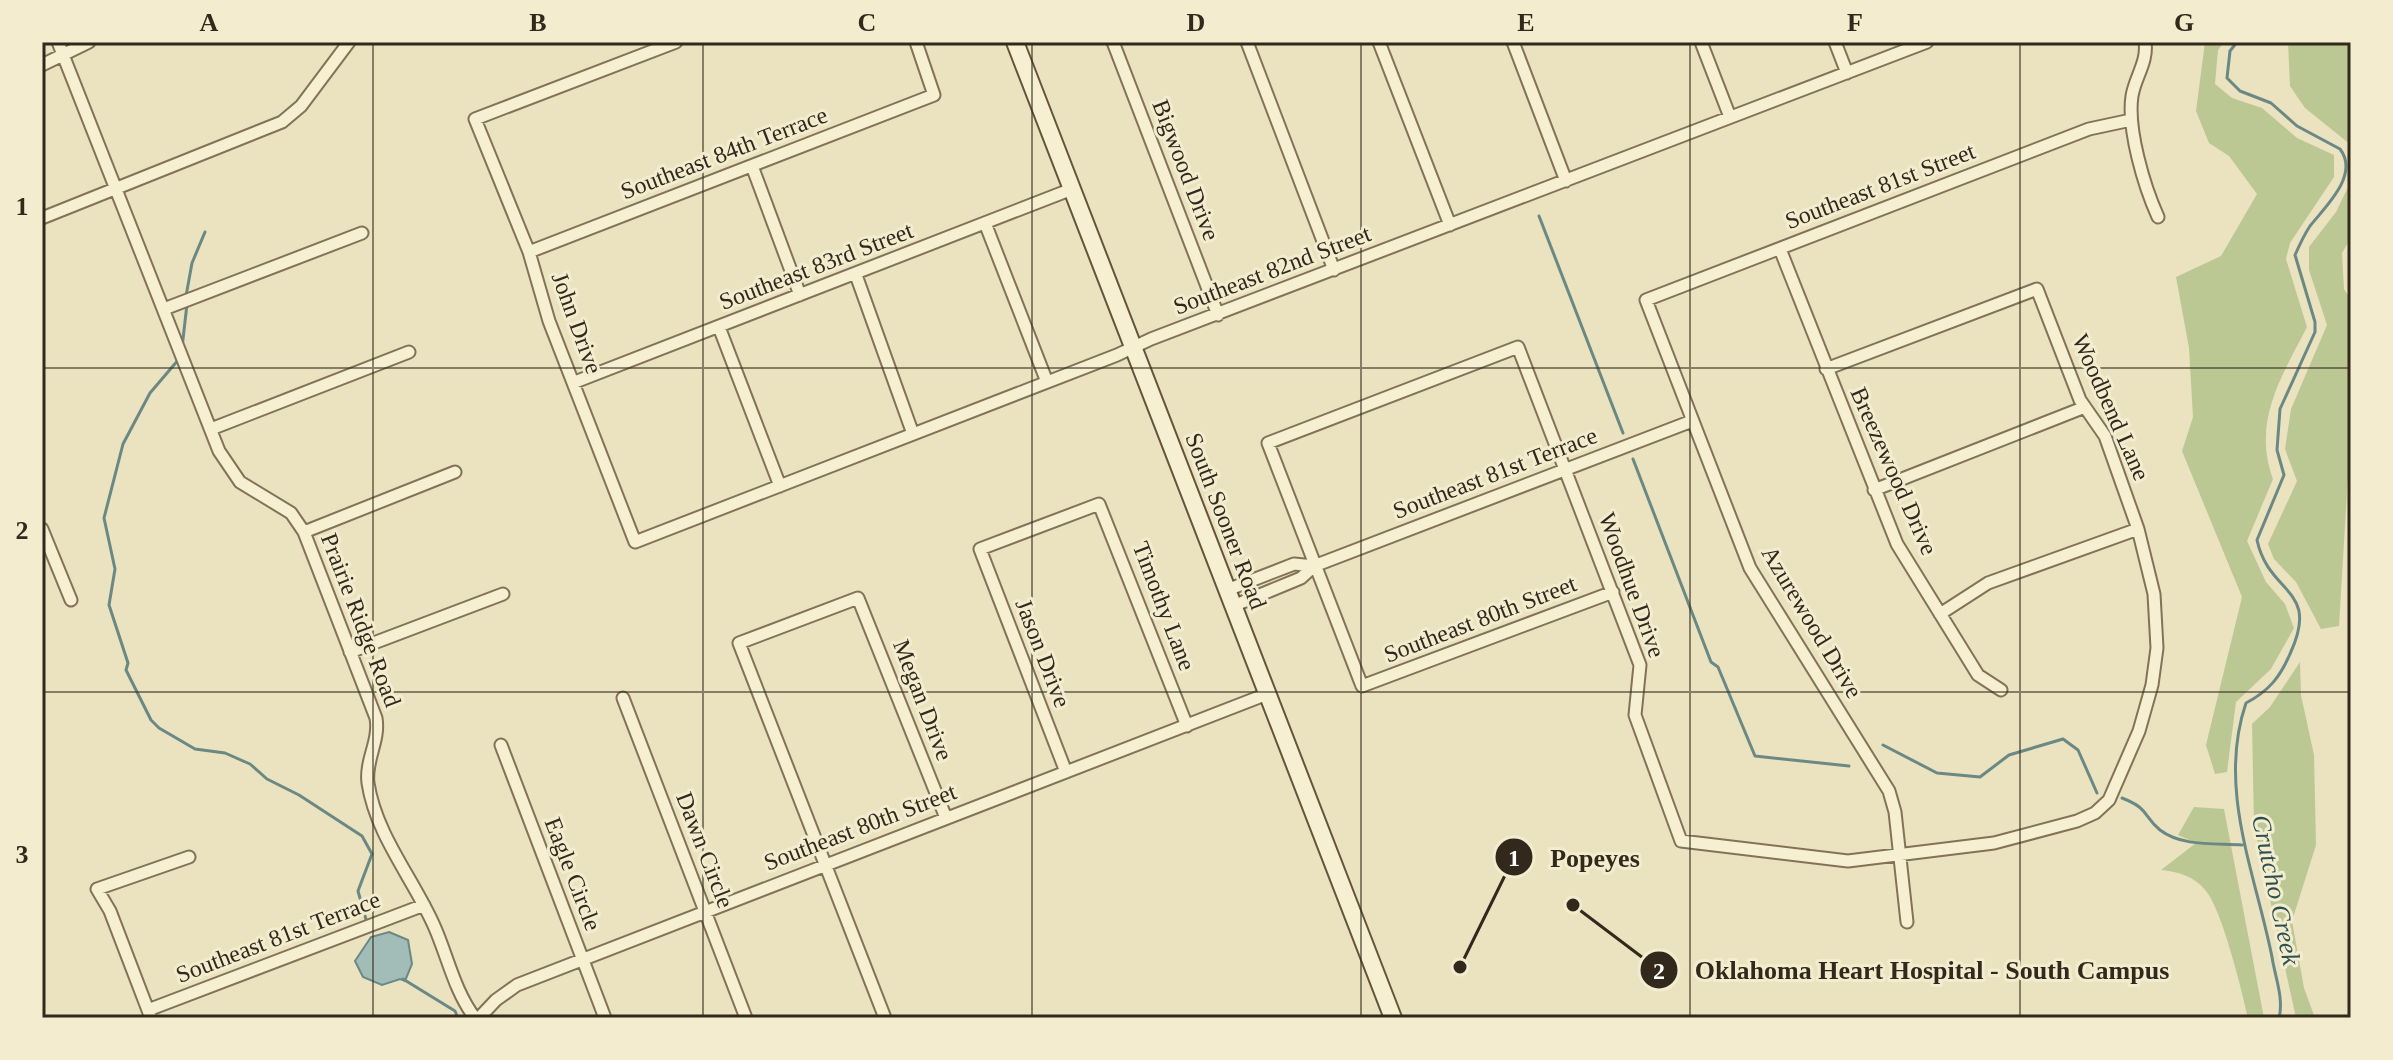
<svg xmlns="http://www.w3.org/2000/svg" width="2393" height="1060" font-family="'Times New Roman',serif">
	<rect width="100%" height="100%" fill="#ebe2bf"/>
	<path fill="#bcc894" d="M 2205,42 L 2224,42 L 2218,50 L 2215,84 L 2232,98 L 2262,108 L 2297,138 L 2334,155 L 2334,177 L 2290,243 L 2286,259 L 2307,327 C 2281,378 2252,421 2273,479 L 2247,541 L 2266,582 L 2285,604 L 2294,628 L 2271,669 L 2236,702 L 2227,772 L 2215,774 L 2206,745 L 2242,597 L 2182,451 L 2193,417 L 2189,348 L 2176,277 L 2221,256 L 2257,194 L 2229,156 L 2209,143 L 2196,111 Z
		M 2288,42 L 2351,42 L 2351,145 L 2305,108 L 2290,86 Z
		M 2351,181 L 2351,238 L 2342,253 L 2344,289 L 2351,300 L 2351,426 L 2339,626 L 2321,629 L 2296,582 L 2274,559 L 2268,544 L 2297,481 L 2285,449 L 2291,409 L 2327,325 L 2309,270 L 2309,247 L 2336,212 Z
		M 2300,662 L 2301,695 L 2314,755 L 2316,845 L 2292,921 L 2304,988 L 2315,1018 L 2296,1018 L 2254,826 L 2252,724 L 2270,707 Z
		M 2194,807 L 2224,809 L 2264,1018 L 2248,1018 C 2242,991 2222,910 2206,891 C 2194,876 2179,872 2161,870 L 2196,843 L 2178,835 Z"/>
	<path fill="#a2bdb7" stroke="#6a8985" stroke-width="2" d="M 389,932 L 408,940 L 412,964 L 405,981 L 400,979 L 382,985 L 363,977 L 355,961 L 371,937 Z"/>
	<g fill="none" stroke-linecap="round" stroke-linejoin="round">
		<path stroke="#6a8985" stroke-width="3" d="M 2237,42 L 2230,51 L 2227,78 L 2240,91 L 2271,103 L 2297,126 L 2340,149 C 2360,175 2325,207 2310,226 C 2304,235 2299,246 2295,255 L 2315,322 L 2315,332 L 2280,409 L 2277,450 L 2284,475 L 2257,540 C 2269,596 2321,587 2290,654 C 2280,677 2269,691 2246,703 C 2217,788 2255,872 2272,957 C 2275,977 2284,998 2279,1018
			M 1539,216 L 1623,433
			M 186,296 L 192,263 L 205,232
			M 182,348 L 187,304
			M 179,359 L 150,393 L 123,444 L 104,518 L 115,569 L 109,605 L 128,663 L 126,670 L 151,720 L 159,728 L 195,749 L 225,753 L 250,764 L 267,779 L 299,795 L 362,836 L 372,854 L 358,891 L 367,923
			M 1633,459 L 1711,662 L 1718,667 L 1755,756 L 1849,766
			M 1883,745 L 1937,773 L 1980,777 L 2009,755 L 2063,739 L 2078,750 L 2097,793
			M 2122,798 C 2150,809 2142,815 2160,830 C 2182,847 2216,843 2242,845
			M 403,979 L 455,1011 L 458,1018"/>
		<g stroke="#827358" stroke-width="15">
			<path id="street" d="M 58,42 L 219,451 L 240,482 L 291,513 L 304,532 L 376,718 C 380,741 365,760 368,783 C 376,836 415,881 435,928 C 448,958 455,992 475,1018
				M 676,42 L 475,119 L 529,252 L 549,321 L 635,542 L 1117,355 L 1151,339 L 1927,42
				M 1113,42 L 1218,315
				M 1247,42 L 1334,270
				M 1379,42 L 1450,225
				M 1513,42 L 1566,181
				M 1701,42 L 1730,117
				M 1835,42 L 1847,73
				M 2145,42 C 2148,62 2135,77 2132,96 C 2127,129 2144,186 2158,217
				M 42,65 L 89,42
				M 752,166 L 800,295
				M 42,218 L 282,122 L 301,106 L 349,42
				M 985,223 L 1047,382
				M 1780,249 L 1897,544 L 1978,675 L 2001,690
				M 529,252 L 934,95 L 916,42
				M 856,275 L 913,434
				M 164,309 L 362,233
				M 719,327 L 780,486
				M 575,382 L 1072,189
				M 211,429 L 409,352
				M 1874,490 L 2085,407
				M 42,529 L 71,600
				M 304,532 L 455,472
				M 1227,590 L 1294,564 L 1314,566
				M 1613,592 L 1362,686 L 1268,443 L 1518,347 L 1640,665 L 1635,715 L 1681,841 L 1848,861 L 1994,843 L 2077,821 L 2095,813 L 2109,800 L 2139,731 L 2152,685 L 2157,648 L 2154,594 L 2138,529 L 2105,436 L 2080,400 L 2037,289 L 1826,369
				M 1233,606 L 1301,578 L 1314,566 L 1692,421
				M 1940,614 L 1988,583 L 2138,529
				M 350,652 L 503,594
				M 623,698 L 746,1018
				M 501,745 L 605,1018
				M 1066,772 L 980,549 L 1099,504 L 1187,726
				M 1907,922 L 1895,812 L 1889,791 L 1750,568 L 1646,300 L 2089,129 L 2131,120
				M 148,1010 L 424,905
				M 151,1018 L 110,911 L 97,889 L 189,857
				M 479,1018 L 496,1000 L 517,985 L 1267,694
				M 885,1018 L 739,643 L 858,598 L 946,818"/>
		</g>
		<g stroke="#64543c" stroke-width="20">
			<path id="secondary" d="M 1015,42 L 1393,1018"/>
		</g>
		<use href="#street" stroke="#f6efd1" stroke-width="11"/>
		<use href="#secondary" stroke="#f6efd1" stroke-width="16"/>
	</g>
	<path fill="none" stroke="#32291c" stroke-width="2" stroke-opacity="0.55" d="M 373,42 L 373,1018M 703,42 L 703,1018M 1032,42 L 1032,1018M 1361,42 L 1361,1018M 1690,42 L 1690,1018M 2020,42 L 2020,1018M 42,368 L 2351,368M 42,692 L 2351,692"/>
	<g text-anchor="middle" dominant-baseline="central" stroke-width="6" stroke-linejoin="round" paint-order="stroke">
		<g font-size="24" fill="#32291c" stroke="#f3ecce">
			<text transform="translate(724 153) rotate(-21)">Southeast 84th Terrace</text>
			<text transform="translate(1186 170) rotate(69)">Bigwood Drive</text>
			<text transform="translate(1880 186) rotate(-21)">Southeast 81st Street</text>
			<text transform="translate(816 266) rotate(-21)">Southeast 83rd Street</text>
			<text transform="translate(1272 270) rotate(-21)">Southeast 82nd Street</text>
			<text transform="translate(577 323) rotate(70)">John Drive</text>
			<text transform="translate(2111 407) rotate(66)">Woodbend Lane</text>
			<text transform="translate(1894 471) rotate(66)">Breezewood Drive</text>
			<text transform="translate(1495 473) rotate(-21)">Southeast 81st Terrace</text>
			<text transform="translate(1226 521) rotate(69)">South Sooner Road</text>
			<text transform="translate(1632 585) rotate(70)">Woodhue Drive</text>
			<text transform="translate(1164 606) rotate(69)">Timothy Lane</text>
			<text transform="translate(1480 619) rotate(-21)">Southeast 80th Street</text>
			<text transform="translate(361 620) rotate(69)">Prairie Ridge Road</text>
			<text transform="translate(1812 622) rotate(59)">Azurewood Drive</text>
			<text transform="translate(1043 653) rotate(69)">Jason Drive</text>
			<text transform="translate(923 700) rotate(69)">Megan Drive</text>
			<text transform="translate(860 827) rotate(-21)">Southeast 80th Street</text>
			<text transform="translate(705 850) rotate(69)">Dawn Circle</text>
			<text transform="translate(573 874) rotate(69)">Eagle Circle</text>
			<text transform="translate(278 937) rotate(-21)">Southeast 81st Terrace</text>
		</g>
		<g font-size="26" font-style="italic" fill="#2c5051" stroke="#f3ecce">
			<text transform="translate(2276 890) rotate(78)">Crutcho Creek</text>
		</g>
	</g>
	<path fill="none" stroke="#32291c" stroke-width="3" d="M1460 967L1514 857M1573 905L1659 970"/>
	<g fill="#32291c" stroke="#f3ecce" stroke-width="3">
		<circle cx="1460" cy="967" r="8"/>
		<circle cx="1573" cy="905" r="8"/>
		<circle cx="1514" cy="857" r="20"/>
		<circle cx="1659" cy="970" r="20"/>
	</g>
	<g font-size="24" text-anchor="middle" font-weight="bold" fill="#fff">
		<text x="1514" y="866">1</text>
		<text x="1659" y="979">2</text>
	</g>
	<g font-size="26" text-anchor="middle" font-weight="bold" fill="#32291c" stroke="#f3ecce" stroke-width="6" stroke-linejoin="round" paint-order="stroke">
		<text x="1595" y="867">Popeyes</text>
		<text x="1932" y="979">Oklahoma Heart Hospital - South Campus</text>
	</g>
	<rect width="2393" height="1060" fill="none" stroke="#f3ecce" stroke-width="88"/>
	<rect x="44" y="44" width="2305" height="972" fill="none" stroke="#32291c" stroke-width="3"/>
	<g font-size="26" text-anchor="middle" font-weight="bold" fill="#32291c">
		<text x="209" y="31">A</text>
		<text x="538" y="31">B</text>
		<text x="867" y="31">C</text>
		<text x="1196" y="31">D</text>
		<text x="1526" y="31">E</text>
		<text x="1855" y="31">F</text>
		<text x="2184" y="31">G</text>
		<text x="22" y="215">1</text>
		<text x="22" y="539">2</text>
		<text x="22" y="863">3</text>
	</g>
</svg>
